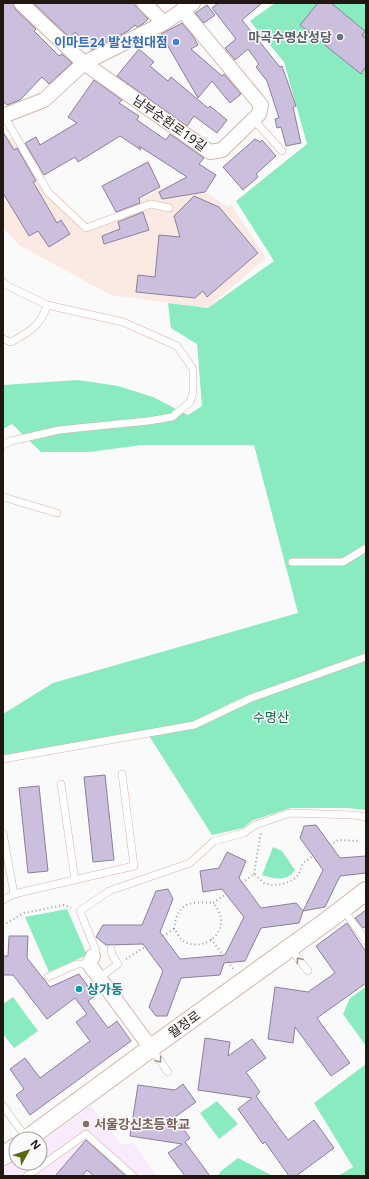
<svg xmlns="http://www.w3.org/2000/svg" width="369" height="1179" font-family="'Noto Sans','Noto Sans KR',sans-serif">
	<rect width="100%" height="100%" fill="#fafafa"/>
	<path fill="#fbe9e3" d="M 3,137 L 13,138 L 45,193 L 85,229 L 184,177 L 227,207 L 231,204 L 266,258 L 208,308 L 111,295 L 19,245 L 3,228 Z"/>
	<path fill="#faeafd" d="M 91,1106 L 121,1144 L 133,1143 L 157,1176 L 3,1176 L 3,1169 L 16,1160 L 16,1163 L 40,1163 L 40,1143 Z"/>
	<path fill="#8aebc0" d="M 275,3 L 366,3 L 366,810 L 347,808 L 291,808 L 253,820 L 243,828 L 212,835 L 146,731 L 3,759 L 3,714 L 53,683 L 298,613 L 254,445 L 142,445 L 89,452 L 41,452 L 12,424 L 3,429 L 3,385 L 78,380 L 118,386 L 153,397 L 188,415 L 202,406 L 197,344 L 171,328 L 168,303 L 208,308 L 274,261 L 236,201 L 307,144 L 284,62 L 250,21 Z
		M 273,847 L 282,851 L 295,870 C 287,882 274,879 262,875 Z
		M 67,909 L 87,955 L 49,972 L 25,917 Z
		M 366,987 L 366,1046 L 343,1014 L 350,998 Z
		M 13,997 L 38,1031 L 14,1048 L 3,1034 L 3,1004 Z
		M 366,1064 L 366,1176 L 338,1176 L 353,1167 L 314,1103 Z
		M 217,1101 L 238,1124 L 219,1139 L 200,1113 Z
		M 238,1158 L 273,1176 L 218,1176 L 221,1171 Z"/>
	<path fill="#cbbfdd" stroke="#8b809c" d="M 3,3 L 13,3 L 15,9 L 36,29 L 34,31 L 59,56 L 62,54 L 72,63 L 49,84 L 42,77 L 20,100 L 7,105 L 3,101 Z
		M 33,3 L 133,3 L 148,19 L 143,24 L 137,27 L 135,25 L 128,31 L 92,50 L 75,32 L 70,38 Z
		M 218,3 L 262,3 L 242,20 L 280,67 L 282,66 L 296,106 L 293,107 L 301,143 L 286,146 L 281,127 L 277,128 L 275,119 L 279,118 L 267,81 L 256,67 L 259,64 L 248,49 L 235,60 L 225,48 L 236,39 L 212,8 Z
		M 318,3 L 331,3 L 365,31 L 362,36 L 366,38 L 366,66 L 361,74 L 300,25 Z
		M 207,5 L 215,15 L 204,23 L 195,13 Z
		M 182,23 L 193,36 L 198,45 L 191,49 L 222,76 L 224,74 L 241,94 L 230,103 L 212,81 L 198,98 L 161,34 Z
		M 139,49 L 154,62 L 150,66 L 168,81 L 171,77 L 208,108 L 210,106 L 227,120 L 217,133 L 194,116 L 187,126 L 117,76 Z
		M 94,80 L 122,100 L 119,103 L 139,116 L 137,120 L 166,140 L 170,134 L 204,158 L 199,164 L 216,175 L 205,192 L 162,199 L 159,192 L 187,177 L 139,146 L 141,150 L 120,136 L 78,162 L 75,157 L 44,175 L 25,143 L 36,137 L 40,145 L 77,123 L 68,117 Z
		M 3,132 L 14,150 L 17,148 L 36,181 L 33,182 L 57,223 L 61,220 L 70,234 L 49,247 L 38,231 L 29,236 L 3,193 Z
		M 255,139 L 260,142 L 262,140 L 276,156 L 256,174 L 258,177 L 243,190 L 223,167 Z
		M 148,162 L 160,187 L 139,198 L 140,203 L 116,212 L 102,186 Z
		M 194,196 L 219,207 L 258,253 L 207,297 L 203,291 L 195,298 L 136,292 L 138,275 L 155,277 L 159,235 L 180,237 L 174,216 Z
		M 143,212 L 149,230 L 104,244 L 102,236 L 120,229 L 118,222 Z
		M 105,775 L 114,860 L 93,862 L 84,777 Z
		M 39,786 L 48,871 L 28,873 L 19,788 Z
		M 316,825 L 340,858 L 366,856 L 366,873 L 340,876 L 325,907 L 303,911 L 299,923 L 261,928 L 245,961 L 224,963 L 220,975 L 181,978 L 167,1016 L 156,1016 L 149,1007 L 163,971 L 143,944 L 106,945 L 96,937 L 103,925 L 142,925 L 156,891 L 168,889 L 173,899 L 160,932 L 180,959 L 225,955 L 244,917 L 222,889 L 203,892 L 200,871 L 219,868 L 227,852 L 246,861 L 239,878 L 261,908 L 296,903 L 303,911 L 323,870 L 300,838 L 304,826 Z
		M 366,910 L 366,926 L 363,928 L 355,918 Z
		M 347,923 L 366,952 L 366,983 L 317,1018 L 350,1063 L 331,1076 L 295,1027 L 293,1043 L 268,1039 L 275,987 L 308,992 L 335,973 L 316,946 Z
		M 9,936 L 28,936 L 27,958 L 50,987 L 79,974 L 95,996 L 88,1001 L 108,1028 L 117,1021 L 131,1041 L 30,1115 L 16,1095 L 24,1089 L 10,1069 L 25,1058 L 40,1078 L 90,1041 L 76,1022 L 87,1014 L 75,998 L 47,1019 L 13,975 L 3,975 L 3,956 L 8,956 Z
		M 205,1038 L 230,1042 L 228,1056 L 252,1039 L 266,1058 L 246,1072 L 260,1092 L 256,1096 L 288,1140 L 314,1120 L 334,1148 L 296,1176 L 289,1176 L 265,1142 L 263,1144 L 238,1109 L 252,1098 L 198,1090 Z
		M 183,1084 L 196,1102 L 175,1117 L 190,1138 L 185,1142 L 210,1176 L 185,1176 L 168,1153 L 182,1144 L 130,1136 L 138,1085 L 175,1090 Z
		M 86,1140 L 126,1176 L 94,1176 L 87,1170 L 82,1176 L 55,1176 Z"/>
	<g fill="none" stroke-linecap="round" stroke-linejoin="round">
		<g stroke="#d6b4a8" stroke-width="8">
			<path id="service" d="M 4,116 L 48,192 L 86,228 L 151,204 L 169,208
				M 253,119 L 282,151
				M 3,282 L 6,285 L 47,305 L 123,322 L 177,346 L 193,369 L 193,392 L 190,402 L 172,417 L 148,421 L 59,430 L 11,441 L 3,445
				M 3,339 L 11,342 C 29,332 41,326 47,305
				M 3,497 L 57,513
				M 292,562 L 343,562 L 366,548
				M 3,759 L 194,725 L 251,698 L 366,657
				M 61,784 L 75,880
				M 3,833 L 14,894
				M 3,900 L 14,894 L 134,866 L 122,774
				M 343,909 L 366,941
				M 290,948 L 308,971
				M 93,956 L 96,951 L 80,911 L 109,891 L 190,863 L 214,841 L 244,833 L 255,825 L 290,813 L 354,815 L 366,817
				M 48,977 L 77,964 L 89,964
				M 99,978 L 118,964 L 112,955 L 111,949
				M 151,1048 L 168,1072
				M 3,1106 L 27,1139
				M 27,1176 L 86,1134 L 133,1176"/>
		</g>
		<g stroke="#d6b4a8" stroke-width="16">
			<path id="minor" d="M 21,3 L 84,63 L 210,152 L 222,150 L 259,114 L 261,105 L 182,10
				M 144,3 L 164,23
				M 3,116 L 44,100 L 84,63 L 164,23 L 193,3
				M 93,956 L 89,964 L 151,1048"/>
		</g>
		<g stroke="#d6b4a8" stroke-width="20">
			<path id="tertiary" d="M 27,1139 L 151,1048 L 327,921 L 366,891
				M 3,1156 L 16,1147"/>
		</g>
		<path stroke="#a29e9c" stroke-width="2" stroke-dasharray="1 3" stroke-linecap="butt" d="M 330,845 L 338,840 L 360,841
			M 254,874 L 261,832
			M 242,883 L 254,874 L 264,883 L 273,885 L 283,884 L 293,880 L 299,874 L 303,863 L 313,856
			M 3,925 L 24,913 L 64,905 L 71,908
			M 174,929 C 177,903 189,901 213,903
			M 163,936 L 174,929 C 177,932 179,937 182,940 C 205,956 236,927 213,903 L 226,894
			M 211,939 L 234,970
			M 126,959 L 145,947"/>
		<use href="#service" stroke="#fff" stroke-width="7"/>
		<use href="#minor" stroke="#fff" stroke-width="14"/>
		<use href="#tertiary" stroke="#fff" stroke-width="18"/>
	</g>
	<defs><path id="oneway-chevron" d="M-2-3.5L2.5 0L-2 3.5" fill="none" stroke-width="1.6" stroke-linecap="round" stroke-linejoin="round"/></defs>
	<g stroke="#9c9694">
		<use href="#oneway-chevron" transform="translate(299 960) rotate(-126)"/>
		<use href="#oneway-chevron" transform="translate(159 1060) rotate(54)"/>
	</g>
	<circle fill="#6b7280" stroke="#fafafa" stroke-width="1.5" cx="340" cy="37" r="4"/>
	<circle fill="#3f7fe0" stroke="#fafafa" stroke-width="1.5" cx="176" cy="42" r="4"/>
	<circle fill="#0f9aa8" stroke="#fafafa" stroke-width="1.5" cx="79" cy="989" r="4"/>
	<circle fill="#8d6e63" stroke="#fafafa" stroke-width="1.5" cx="86" cy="1124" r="4"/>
	<g text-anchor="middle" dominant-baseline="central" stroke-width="3" stroke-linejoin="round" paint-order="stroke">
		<g font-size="13" font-weight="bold" fill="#5b616d" stroke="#fafafa" text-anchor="end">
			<text x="332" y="37">마곡수명산성당</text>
		</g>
		<g font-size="13" font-weight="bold" fill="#366cbe" stroke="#fafafa" text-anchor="end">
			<text x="168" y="42">이마트24 발산현대점</text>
		</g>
		<g font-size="13" fill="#221611" stroke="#fafafa">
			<text transform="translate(170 123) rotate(35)">남부순환로19길</text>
			<text transform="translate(184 1024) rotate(-36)">월정로</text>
		</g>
		<g font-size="13" fill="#116045" stroke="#fafafa">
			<text x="271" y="717">수명산</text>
		</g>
		<g font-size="13" font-weight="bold" fill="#0d838f" stroke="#fafafa" text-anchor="start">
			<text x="87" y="989">상가동</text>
		</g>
		<g font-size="13" font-weight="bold" fill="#785e54" stroke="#fafafa" text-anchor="start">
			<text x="94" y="1124">서울강신초등학교</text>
		</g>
	</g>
	<rect width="369" height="1179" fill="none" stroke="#221611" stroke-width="8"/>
	<g transform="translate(28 1151) rotate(50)"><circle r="19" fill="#fafafa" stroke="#a49f9d"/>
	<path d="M0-3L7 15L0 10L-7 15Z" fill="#586914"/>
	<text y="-6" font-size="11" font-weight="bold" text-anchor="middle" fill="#221611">N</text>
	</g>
</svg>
